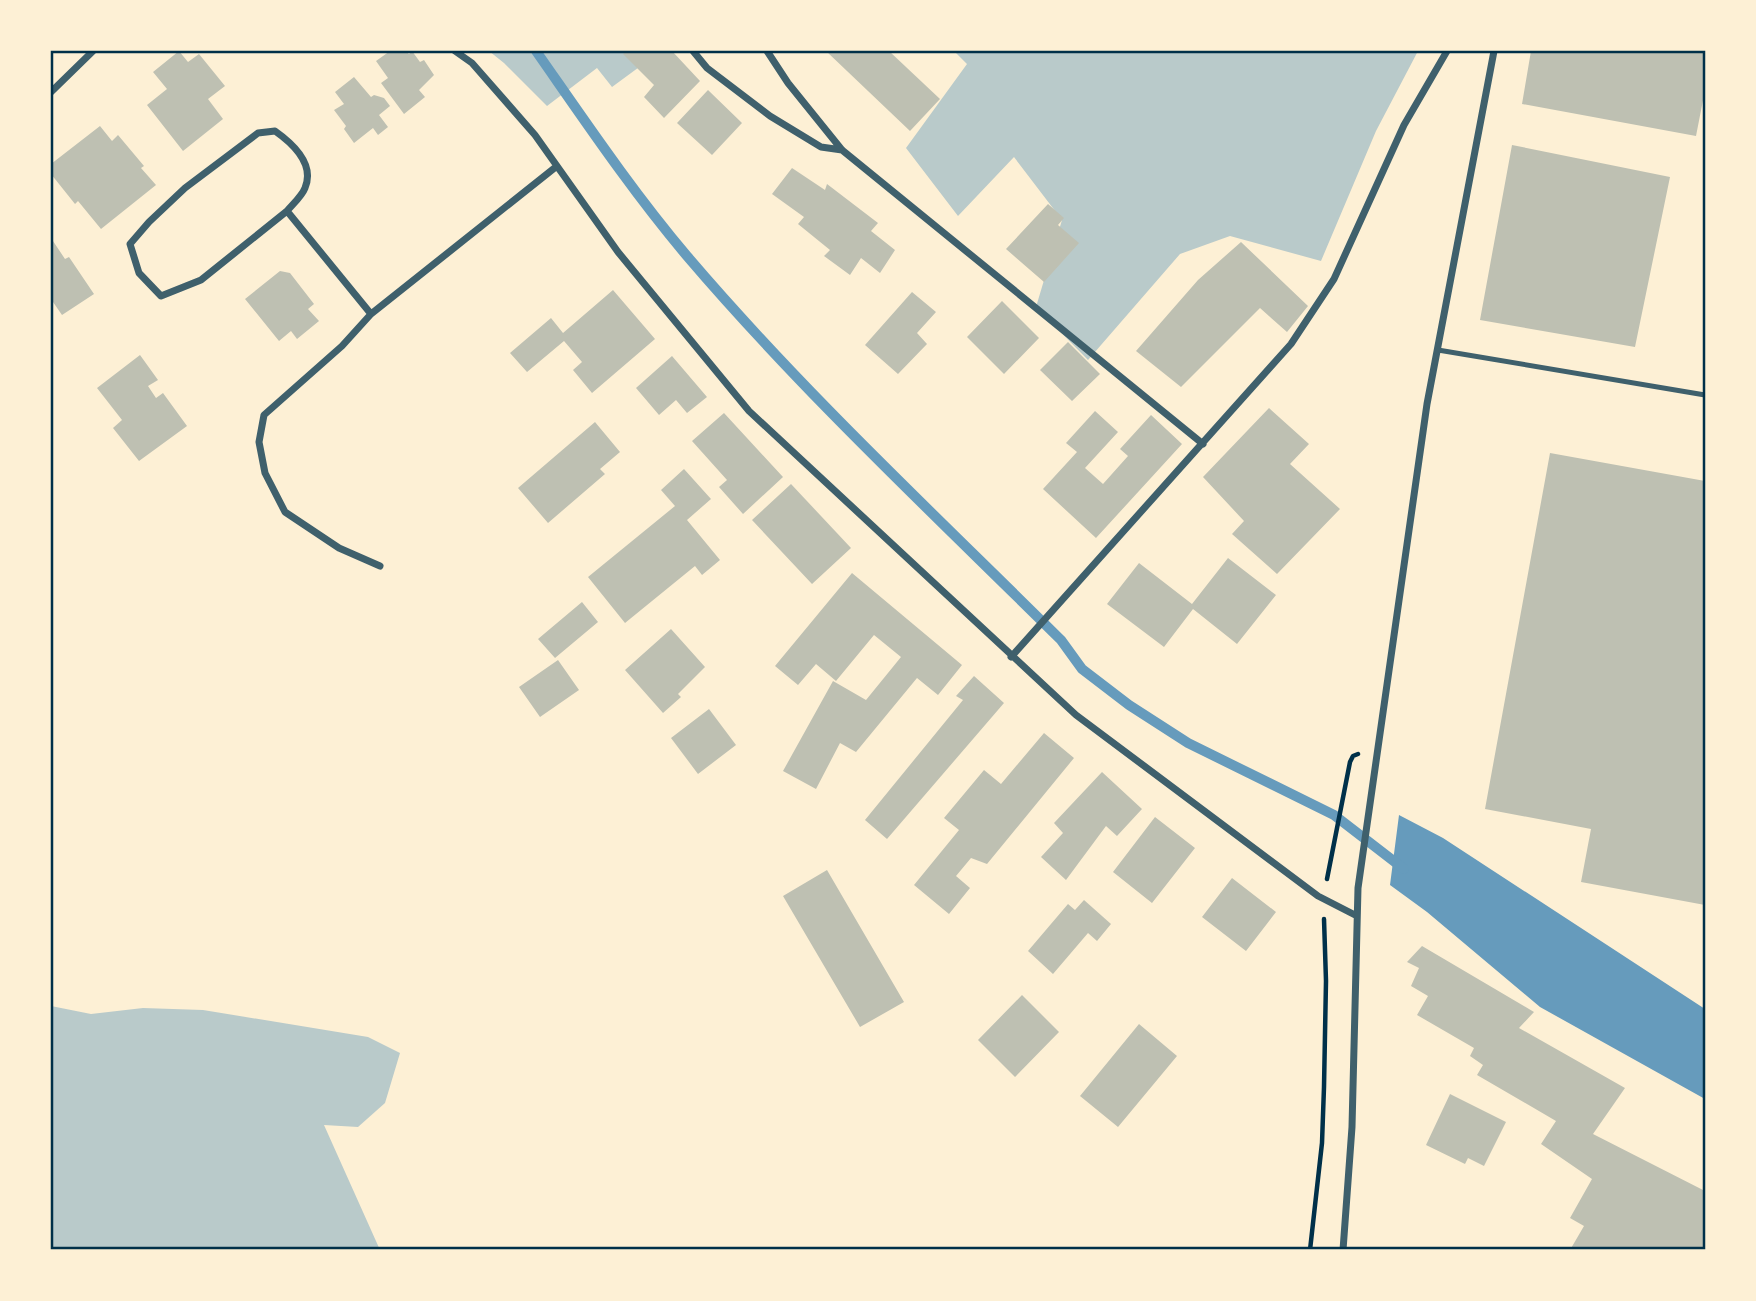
<svg xmlns="http://www.w3.org/2000/svg" width="1756" height="1301" font-family="Signika,sans-serif">
	<rect width="100%" height="100%" fill="#fdf0d5"/>
	<path fill="#b9caca" d="M 489,51 L 661,51 L 612,87 L 597,68 L 547,106 L 504,63 Z
		M 954,51 L 1418,51 L 1376,131 L 1321,261 L 1230,236 L 1180,254 L 1088,360 L 1036,307 L 1062,220 L 1014,157 L 958,216 L 906,148 L 967,64 Z
		M 51,1006 L 91,1014 L 143,1008 L 203,1010 L 368,1037 L 400,1053 L 385,1103 L 358,1127 L 324,1125 L 380,1250 L 51,1250 Z"/>
	<path fill="#669bbc" d="M 1399,815 L 1443,838 L 1705,1009 L 1705,1099 L 1540,1007 L 1427,912 L 1390,885 Z"/>
	<g fill="none" stroke-linecap="round" stroke-linejoin="round">
		<path stroke="#669bbc" stroke-width="10" d="M 536,51 C 585,121 632,191 687,256 C 803,392 934,514 1061,640 L 1082,669 L 1129,705 L 1188,743 L 1334,815 L 1404,869"/>
	</g>
	<path fill="#bec0b2" d="M 179,51 L 188,62 L 199,54 L 225,86 L 208,99 L 223,119 L 183,151 L 147,105 L 167,89 L 153,72 Z
		M 390,51 L 406,51 L 409,54 L 412,51 L 420,62 L 424,60 L 434,75 L 419,90 L 425,97 L 404,114 L 381,83 L 388,78 L 376,61 Z
		M 626,51 L 672,51 L 700,81 L 664,118 L 644,97 L 654,85 L 623,54 Z
		M 826,51 L 889,51 L 940,99 L 910,131 Z
		M 1531,51 L 1705,51 L 1705,90 L 1696,136 L 1522,104 Z
		M 354,77 L 371,97 L 374,95 L 384,98 L 390,106 L 379,115 L 388,127 L 378,135 L 373,128 L 354,143 L 344,129 L 346,126 L 334,110 L 344,104 L 335,92 Z
		M 708,90 L 742,123 L 712,155 L 677,123 Z
		M 100,126 L 112,141 L 118,135 L 144,166 L 141,168 L 156,185 L 101,229 L 78,201 L 75,204 L 51,174 L 51,164 Z
		M 1512,145 L 1670,177 L 1635,347 L 1480,320 Z
		M 792,168 L 825,190 L 827,184 L 878,223 L 871,231 L 895,250 L 880,273 L 861,258 L 850,275 L 824,256 L 830,250 L 798,224 L 804,217 L 772,194 Z
		M 1048,204 L 1064,218 L 1058,225 L 1079,243 L 1044,282 L 1006,249 Z
		M 51,238 L 65,259 L 69,257 L 94,294 L 62,315 L 53,302 L 51,303 Z
		M 1241,242 L 1308,306 L 1287,332 L 1260,308 L 1181,387 L 1136,351 L 1198,280 Z
		M 280,271 L 290,273 L 314,304 L 308,309 L 319,321 L 297,339 L 291,331 L 279,341 L 245,299 Z
		M 613,290 L 655,339 L 592,393 L 573,370 L 582,362 L 564,341 L 527,372 L 510,353 L 551,318 L 563,333 Z
		M 912,292 L 936,312 L 917,333 L 927,344 L 898,374 L 865,345 Z
		M 1002,301 L 1039,338 L 1004,374 L 967,337 Z
		M 1068,342 L 1100,374 L 1072,401 L 1040,370 Z
		M 140,355 L 158,380 L 148,386 L 156,398 L 163,393 L 187,426 L 139,461 L 113,428 L 122,420 L 97,388 Z
		M 672,356 L 707,397 L 687,413 L 676,400 L 659,415 L 636,388 Z
		M 1269,408 L 1309,444 L 1290,464 L 1340,509 L 1277,574 L 1232,534 L 1244,521 L 1203,477 Z
		M 1095,411 L 1118,432 L 1085,468 L 1103,484 L 1128,456 L 1120,449 L 1151,415 L 1182,444 L 1096,538 L 1043,489 L 1077,452 L 1066,443 Z
		M 724,413 L 783,477 L 743,514 L 719,487 L 727,480 L 692,441 Z
		M 595,422 L 620,452 L 600,469 L 605,474 L 548,523 L 518,488 Z
		M 1550,453 L 1705,481 L 1705,905 L 1581,882 L 1591,829 L 1485,809 Z
		M 684,469 L 711,499 L 687,520 L 720,560 L 702,575 L 695,566 L 625,623 L 588,577 L 675,506 L 661,490 Z
		M 791,484 L 851,548 L 812,584 L 752,520 Z
		M 1228,558 L 1276,595 L 1237,644 L 1193,609 L 1164,647 L 1107,604 L 1139,563 L 1192,604 Z
		M 852,573 L 962,665 L 938,695 L 917,678 L 856,752 L 840,743 L 816,789 L 783,771 L 833,681 L 866,700 L 901,657 L 874,635 L 836,681 L 816,664 L 798,685 L 775,666 Z
		M 582,602 L 598,622 L 555,658 L 538,639 Z
		M 671,629 L 705,667 L 678,694 L 681,697 L 663,713 L 625,670 Z
		M 558,660 L 579,690 L 540,717 L 519,687 Z
		M 974,676 L 1004,703 L 887,839 L 865,820 L 963,700 L 956,696 Z
		M 709,709 L 736,745 L 698,774 L 671,738 Z
		M 1044,733 L 1074,758 L 987,864 L 971,858 L 956,876 L 970,888 L 949,914 L 914,885 L 959,830 L 944,818 L 984,770 L 1001,784 Z
		M 1102,772 L 1142,809 L 1117,836 L 1106,826 L 1066,880 L 1041,857 L 1063,833 L 1054,823 Z
		M 1155,817 L 1195,848 L 1152,903 L 1113,872 Z
		M 827,870 L 904,1002 L 860,1027 L 783,896 Z
		M 1232,878 L 1276,912 L 1246,951 L 1202,917 Z
		M 1084,900 L 1111,924 L 1097,941 L 1088,933 L 1053,974 L 1028,951 L 1068,904 L 1075,910 Z
		M 1422,946 L 1534,1012 L 1519,1028 L 1625,1088 L 1593,1134 L 1705,1191 L 1705,1250 L 1570,1250 L 1584,1226 L 1570,1218 L 1592,1179 L 1541,1144 L 1556,1121 L 1477,1075 L 1483,1065 L 1470,1056 L 1474,1048 L 1417,1015 L 1428,996 L 1411,986 L 1419,968 L 1407,962 Z
		M 1022,995 L 1059,1032 L 1015,1077 L 978,1040 Z
		M 1139,1024 L 1177,1056 L 1118,1127 L 1080,1096 Z
		M 1450,1094 L 1506,1122 L 1484,1166 L 1468,1158 L 1465,1164 L 1426,1145 Z"/>
	<g fill="none" stroke-linecap="round" stroke-linejoin="round">
		<path stroke="#003049" stroke-width="4.5" d="M 1327,879 L 1350,762 L 1353,756 L 1358,754
			M 1310,1250 L 1322,1143 L 1324,1087 L 1326,981 L 1324,919"/>
		<path stroke="#3f606c" stroke-width="5" d="M 1438,350 L 1705,395"/>
		<path stroke="#3f606c" stroke-width="7" d="M 455,51 L 472,63 L 535,135 L 618,252 L 749,411 L 1076,715 L 1318,896 L 1357,916
			M 693,51 L 707,68 L 770,116 L 821,147 L 842,150
			M 767,51 L 788,83 L 842,150 L 1203,444
			M 51,92 L 93,51
			M 287,211 L 201,280 L 161,296 L 139,273 L 130,244 L 149,222 L 185,188 L 258,133 L 275,131 C 292,143 315,164 305,188 C 302,196 293,204 287,211 L 371,314
			M 380,566 L 339,548 L 285,512 L 265,473 L 259,442 L 264,415 L 342,346 L 371,314 L 557,166
			M 1011,657 L 1291,344 L 1334,279 L 1404,125 L 1447,51
			M 1343,1250 L 1352,1127 L 1358,888 L 1427,404 L 1494,51"/>
	</g>
	<rect width="1756" height="1301" fill="none" stroke="#fdf0d5" stroke-width="105"/>
	<rect x="52" y="52" width="1652" height="1196" fill="none" stroke="#003049" stroke-width="2.5"/>
</svg>
